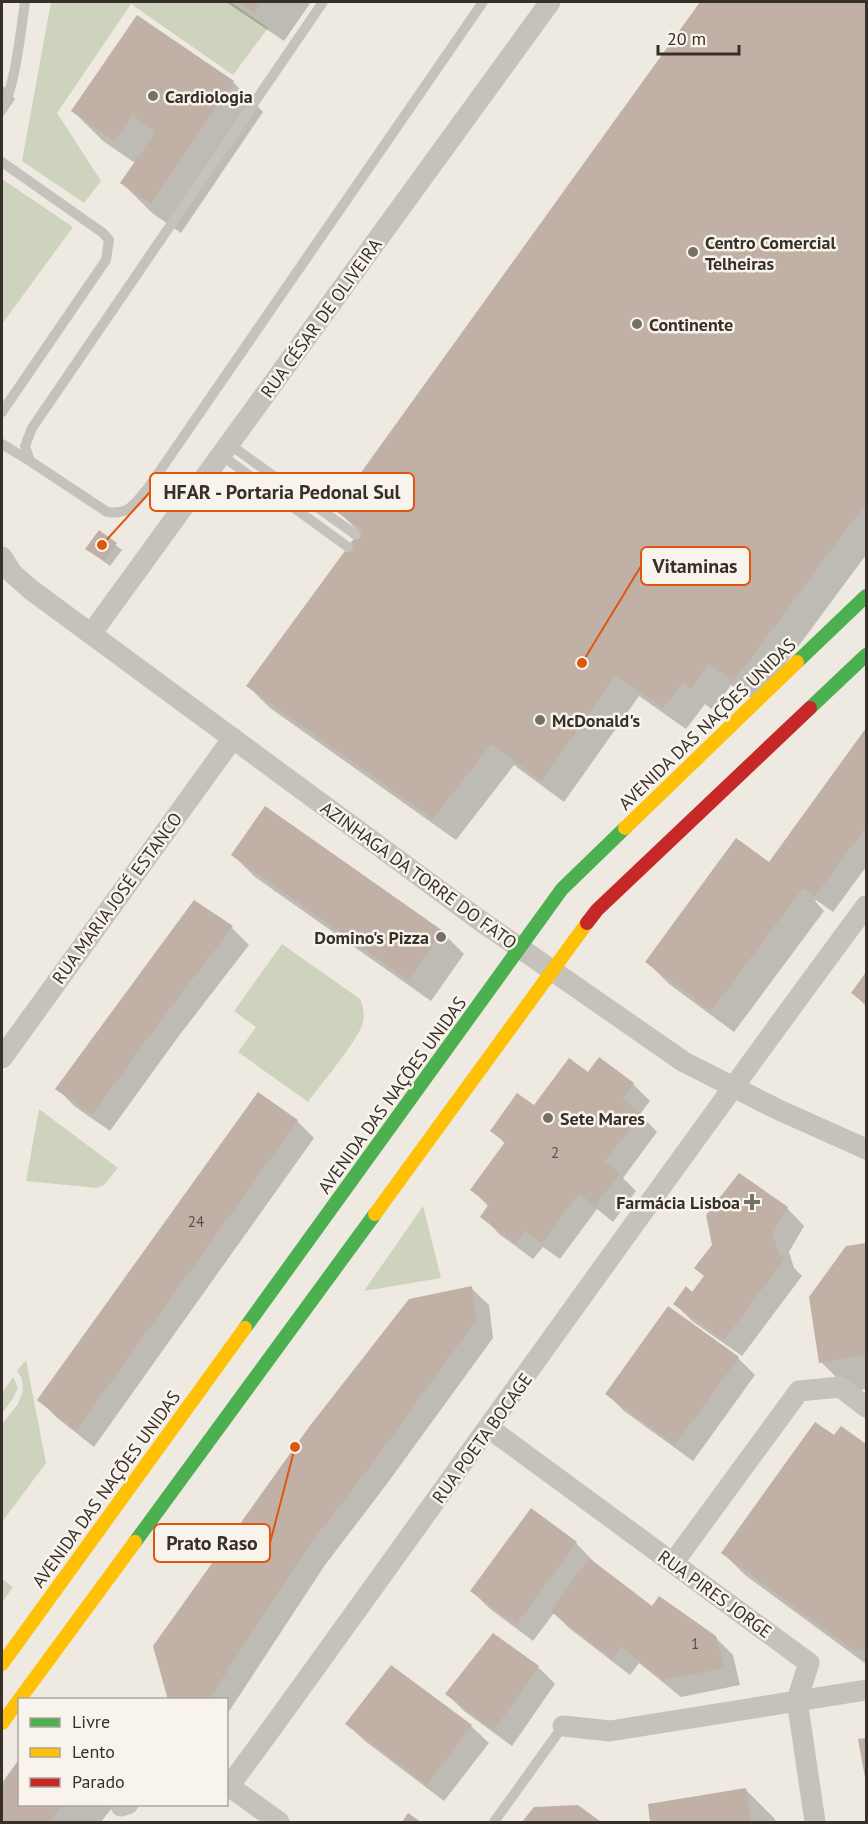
<svg xmlns="http://www.w3.org/2000/svg" width="868" height="1824" font-family="'PT Sans',sans-serif">
	<rect width="100%" height="100%" fill="#eeeae2"/>
	<path fill="#cdd3bd" d="M 51,2 L 231,2 L 268,28 L 233,75 L 131,4 L 57,113 L 101,181 L 84,203 L 22,161 Z
		M 2,179 L 73,227 L 2,324 Z
		M 282,944 L 360,999 C 363,1006 365,1014 363,1022 C 359,1040 320,1085 308,1102 L 238,1052 L 256,1027 L 234,1011 Z
		M 39,1109 L 118,1168 L 104,1185 L 97,1188 L 26,1181 Z
		M 423,1206 L 441,1278 L 364,1291 Z
		M 26,1360 L 46,1463 L 2,1522 L 2,1424 L 18,1404 L 23,1391 L 22,1379 L 17,1371 Z
		M 13,1377 L 18,1388 L 12,1400 L 2,1413 L 2,1393 Z
		M 2,1579 L 13,1587 L 2,1603 Z"/>
	<path fill="#0003" d="M 226,2 L 311,2 L 284,41 Z
		M 701,2 L 866,2 L 866,555 L 757,702 L 731,685 L 713,710 L 705,704 L 686,729 L 639,696 L 564,802 L 514,765 L 456,840 L 270,708 L 248,686 L 360,533 L 336,509 Z
		M 137,17 L 233,82 L 263,112 L 181,233 L 152,213 L 122,183 L 135,163 L 103,141 L 73,111 Z
		M 2,85 L 15,99 L 2,118 Z
		M 99,532 L 122,550 L 110,566 L 87,549 Z
		M 866,730 L 866,867 L 833,912 L 816,900 L 815,901 L 824,911 L 734,1032 L 669,984 L 647,962 L 769,864 Z
		M 233,855 L 442,932 L 464,954 L 431,1001 L 255,877 Z
		M 194,902 L 232,928 L 249,945 L 178,1037 L 110,1131 L 74,1106 L 57,1088 Z
		M 866,974 L 866,1006 L 853,993 Z
		M 588,1074 L 633,1084 L 650,1101 L 640,1114 L 657,1132 L 623,1178 L 636,1191 L 613,1222 L 597,1209 L 560,1259 L 543,1247 L 533,1259 L 499,1234 L 482,1216 L 489,1207 L 472,1190 L 505,1144 L 492,1130 L 534,1108 Z
		M 297,1121 L 314,1138 L 94,1447 L 56,1417 L 39,1399 Z
		M 740,1175 L 787,1208 L 804,1226 L 789,1252 L 794,1268 L 802,1276 L 742,1356 L 692,1321 L 675,1304 L 693,1295 L 705,1277 Z
		M 866,1245 L 866,1389 L 851,1392 L 821,1362 L 847,1247 Z
		M 471,1288 L 489,1305 L 493,1338 L 386,1485 L 325,1565 L 226,1716 L 226,1700 L 169,1700 L 154,1646 L 310,1428 Z
		M 738,1358 L 755,1375 L 693,1461 L 624,1411 L 607,1394 Z
		M 841,1428 L 866,1446 L 866,1664 L 745,1575 L 723,1553 Z
		M 576,1543 L 593,1561 L 592,1562 L 652,1609 L 715,1637 L 733,1655 L 740,1685 L 681,1697 L 639,1663 L 630,1675 L 569,1628 L 554,1613 L 533,1641 L 489,1608 L 472,1591 Z
		M 493,1635 L 538,1667 L 555,1684 L 512,1746 L 464,1711 L 447,1694 Z
		M 391,1667 L 471,1726 L 489,1743 L 444,1801 L 365,1741 L 347,1724 Z
		M 20,1761 L 20,1804 L 115,1804 L 101,1822 L 2,1822 L 2,1785 Z
		M 745,1789 L 775,1819 L 776,1822 L 652,1822 L 649,1805 Z
		M 578,1807 L 598,1822 L 524,1822 L 535,1808 Z"/>
	<path fill="#c0b0a5" d="M 238,2 L 261,2 L 254,12 Z
		M 700,2 L 866,2 L 866,503 L 734,681 L 708,664 L 691,689 L 683,683 L 663,708 L 616,675 L 542,781 L 491,744 L 433,819 L 246,686 L 361,529 L 334,510 Z
		M 137,15 L 234,81 L 151,204 L 120,183 L 156,131 L 132,115 L 114,141 L 71,111 Z
		M 99,530 L 117,543 L 104,561 L 85,549 Z
		M 866,728 L 866,827 L 815,896 L 803,888 L 711,1011 L 645,962 L 736,838 L 769,862 Z
		M 265,806 L 443,931 L 408,980 L 231,855 Z
		M 194,900 L 233,926 L 161,1020 L 92,1115 L 55,1089 Z
		M 866,972 L 866,1004 L 851,993 Z
		M 599,1057 L 634,1083 L 622,1099 L 641,1113 L 605,1162 L 620,1173 L 595,1206 L 579,1193 L 542,1243 L 525,1231 L 515,1243 L 480,1217 L 489,1204 L 470,1190 L 505,1142 L 490,1131 L 517,1093 L 534,1105 L 569,1058 L 588,1072 Z
		M 258,1092 L 298,1120 L 76,1431 L 37,1400 Z
		M 739,1173 L 788,1207 L 772,1234 L 779,1254 L 785,1258 L 724,1340 L 673,1304 L 686,1286 L 692,1292 L 704,1276 L 694,1268 L 712,1245 L 706,1215 Z
		M 866,1243 L 866,1355 L 819,1363 L 809,1297 L 846,1246 Z
		M 472,1286 L 476,1320 L 369,1468 L 308,1547 L 209,1699 L 168,1700 L 153,1646 L 309,1427 L 409,1299 Z
		M 668,1306 L 739,1357 L 675,1445 L 605,1394 Z
		M 815,1422 L 834,1435 L 841,1426 L 866,1444 L 866,1649 L 855,1651 L 721,1553 Z
		M 531,1508 L 577,1542 L 516,1625 L 470,1591 Z
		M 589,1558 L 652,1606 L 659,1596 L 716,1636 L 724,1668 L 663,1680 L 621,1647 L 612,1659 L 550,1611 Z
		M 493,1633 L 539,1666 L 494,1730 L 445,1694 Z
		M 391,1665 L 472,1725 L 427,1785 L 345,1724 Z
		M 866,1738 L 866,1778 L 865,1778 L 858,1739 Z
		M 20,1758 L 20,1804 L 63,1804 L 50,1822 L 2,1822 L 2,1783 Z
		M 746,1788 L 751,1822 L 650,1822 L 648,1804 Z
		M 578,1805 L 601,1822 L 522,1822 L 534,1807 Z
		M 408,1813 L 421,1822 L 402,1822 Z"/>
	<g fill="none" stroke-linecap="round" stroke-linejoin="round">
		<path stroke="#c6c1bb" stroke-width="10" d="M 323,2 L 32,428 L 25,446 L 30,461 L 107,512 C 130,515 134,504 148,488 L 483,2
			M 2,109 C 15,89 21,28 25,2
			M 2,162 L 103,233 L 109,240 L 106,260 L 2,412
			M 2,444 L 30,461
			M 229,444 L 356,535
			M 221,455 L 348,547
			M 494,1822 L 563,1726"/>
		<path stroke="#c6c1bb" stroke-width="21" d="M 2,557 L 12,573 L 30,589 L 478,919 L 684,1062 L 779,1110 L 866,1149
			M 91,634 L 550,2
			M 2,1058 L 233,738
			M 489,1428 L 809,1663 L 797,1700 L 815,1822
			M 673,1563 L 799,1391 L 840,1387 L 866,1407
			M 563,1726 L 610,1731 L 866,1690
			M 229,1786 L 279,1822
			M 226,1787 L 229,1786 L 258,1747 C 461,1467 660,1184 866,906
			M 121,1806 L 128,1804"/>
		<path stroke="#4caf50" stroke-width="14" d="M 797,662 L 866,596
			M 810,708 L 866,655
			M 245,1328 L 562,889 L 625,828
			M 135,1542 L 375,1214"/>
		<path stroke="#ffc107" stroke-width="14" d="M 625,828 L 797,662
			M 375,1214 L 587,923
			M 2,1664 L 245,1328
			M 2,1723 L 135,1542"/>
		<path stroke="#c62828" stroke-width="14" d="M 587,923 L 597,910 L 810,708"/>
	</g>
	<g fill="#77706a" stroke="#f9f4eb" stroke-width="2">
		<circle cx="153" cy="96" r="6"/>
		<circle cx="693" cy="252" r="6"/>
		<circle cx="637" cy="324" r="6"/>
		<circle cx="540" cy="720" r="6"/>
		<circle cx="441" cy="937" r="6"/>
		<circle cx="548" cy="1118" r="6"/>
		<path d="M749 1193h6v6h6v6h-6v6h-6v-6h-6v-6h6z"/>
	</g>
	<g text-anchor="middle" dominant-baseline="central" stroke-width="5" stroke-linejoin="round" paint-order="stroke">
		<g font-size="15" fill="#594f49">
			<text x="555" y="1152">2</text>
			<text x="196" y="1221">24</text>
			<text x="695" y="1643">1</text>
		</g>
		<g font-size="18" font-weight="bold" fill="#372f2a" stroke="#f9f4eb" text-anchor="start">
			<text x="165" y="96">Cardiologia</text>
			<text x="705" y="242">Centro Comercial<tspan x="705" dy="21">Telheiras</tspan></text>
			<text x="649" y="324">Continente</text>
			<text x="552" y="720">McDonald's</text>
			<text x="429" y="937" text-anchor="end">Domino's Pizza</text>
			<text x="560" y="1118">Sete Mares</text>
			<text x="740" y="1202" text-anchor="end">Farmácia Lisboa</text>
		</g>
		<g font-size="18" fill="#372f2a" stroke="#f9f4eb">
			<text transform="translate(321 318) rotate(-54)">RUA CÉSAR DE OLIVEIRA</text>
			<text transform="translate(707 724) rotate(-44)">AVENIDA DAS NAÇÕES UNIDAS</text>
			<text transform="translate(419 875) rotate(36)">AZINHAGA DA TORRE DO FATO</text>
			<text transform="translate(117 898) rotate(-54)">RUA MARIA JOSÉ ESTANCO</text>
			<text transform="translate(392 1095) rotate(-54)">AVENIDA DAS NAÇÕES UNIDAS</text>
			<text transform="translate(482 1438) rotate(-54)">RUA POETA BOCAGE</text>
			<text transform="translate(106 1489) rotate(-54)">AVENIDA DAS NAÇÕES UNIDAS</text>
			<text transform="translate(715 1594) rotate(36)">RUA PIRES JORGE</text>
		</g>
	</g>
	<path fill="none" stroke="#df570e" stroke-width="2" d="M102 545L150 492M582 663L641 566M295 1447L270 1543"/>
	<g fill="#df570e" stroke="#f9f4eb" stroke-width="2">
		<circle cx="102" cy="545" r="6"/>
		<circle cx="582" cy="663" r="6"/>
		<circle cx="295" cy="1447" r="6"/>
	</g>
	<g fill="#f9f4eb" stroke="#df570e" stroke-width="2">
		<rect x="150" y="473" width="264" height="38" rx="6"/>
		<rect x="641" y="547" width="109" height="38" rx="6"/>
		<rect x="154" y="1524" width="116" height="38" rx="6"/>
	</g>
	<g font-size="20" text-anchor="middle" font-weight="bold" fill="#372f2a">
		<text x="282" y="499">HFAR - Portaria Pedonal Sul</text>
		<text x="695" y="573">Vitaminas</text>
		<text x="212" y="1550">Prato Raso</text>
	</g>
	<rect width="868" height="1824" fill="none" stroke="#372f2a" stroke-width="6"/>
	<rect x="18" y="1698" width="210" height="108" fill="#f9f4eb" stroke="#aba59e" stroke-width="1.5"/>
	<rect x="30" y="1718" width="30" height="9" fill="#4caf50" stroke="#aba59e" stroke-width="1.5"/>
	<text x="72" y="1728" font-size="18" fill="#372f2a">Livre</text>
	<rect x="30" y="1748" width="30" height="9" fill="#ffc107" stroke="#aba59e" stroke-width="1.5"/>
	<text x="72" y="1758" font-size="18" fill="#372f2a">Lento</text>
	<rect x="30" y="1778" width="30" height="9" fill="#c62828" stroke="#aba59e" stroke-width="1.5"/>
	<text x="72" y="1788" font-size="18" fill="#372f2a">Parado</text>
	<path d="M658 45v9h81v-9" fill="none" stroke="#372f2a" stroke-width="3"/>
	<text x="667" y="45" font-size="18" fill="#372f2a" stroke="#f9f4eb" stroke-width="4.5" paint-order="stroke">20 m</text>
</svg>
